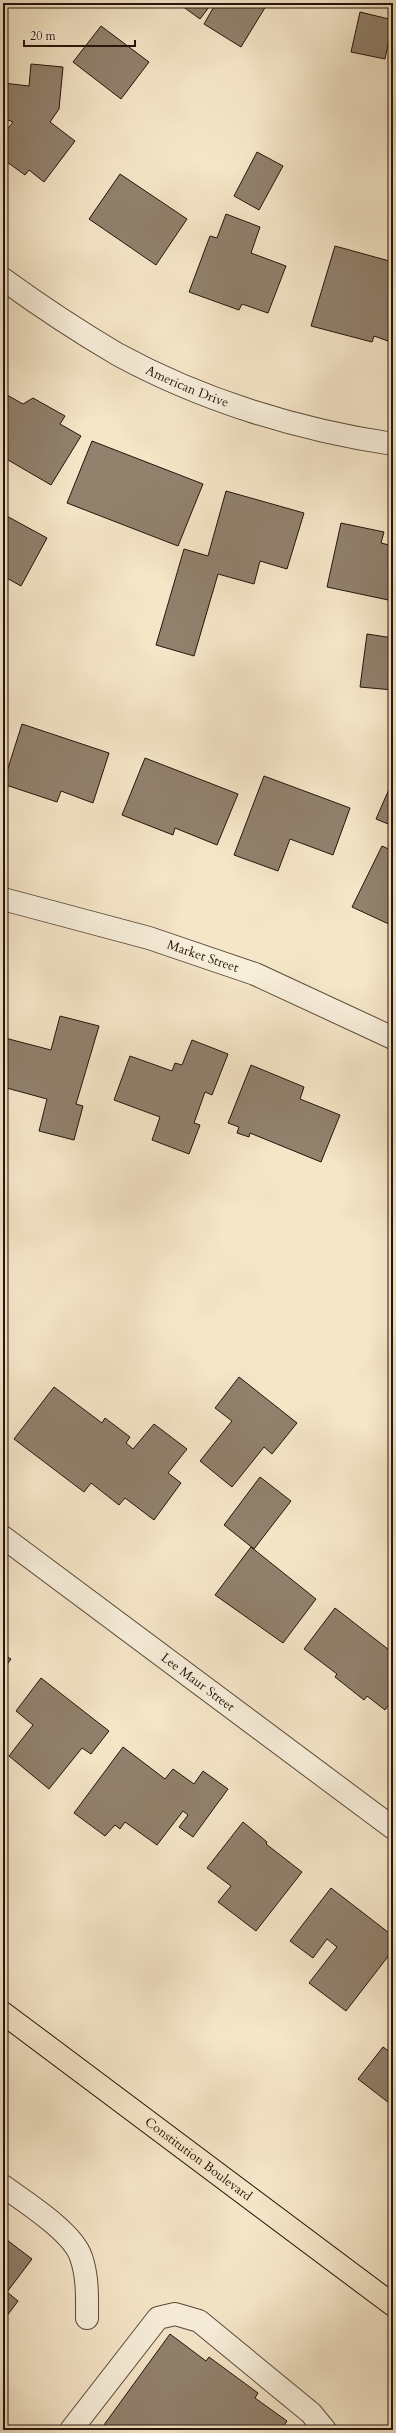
<svg xmlns="http://www.w3.org/2000/svg" width="396" height="2433" font-family="Cardo,serif">
	<rect width="100%" height="100%" fill="#f5e6c8"/>
	<filter id="stains"><feTurbulence type="fractalNoise" baseFrequency=".005" numOctaves="4"/><feColorMatrix values="0 0 0 0 .2 0 0 0 0 .09 0 0 0 0 .02 0 0 0 .5 -.17"/></filter>
	<radialGradient id="worn" r=".72"><stop offset=".6" stop-color="#630" stop-opacity="0"/><stop offset="1" stop-color="#630" stop-opacity=".3"/></radialGradient>
	<path fill="#91816d" stroke="#25130b" d="M 178,3 L 212,3 L 200,19 Z
		M 216,3 L 262,3 L 266,6 L 241,47 L 204,24 Z
		M 360,12 L 393,20 L 385,59 L 351,52 Z
		M 101,26 L 149,62 L 121,99 L 73,62 Z
		M 393,47 L 393,67 L 389,66 Z
		M 31,64 L 63,67 L 59,109 L 50,122 L 75,141 L 44,182 L 29,170 L 25,175 L 3,159 L 3,135 L 13,122 L 3,118 L 3,83 L 29,86 Z
		M 257,152 L 283,166 L 259,210 L 234,196 Z
		M 120,174 L 187,219 L 156,265 L 89,219 Z
		M 226,214 L 260,227 L 251,253 L 286,266 L 268,313 L 242,304 L 239,310 L 189,292 L 210,236 L 217,238 Z
		M 335,246 L 393,262 L 393,325 L 388,341 L 374,336 L 372,342 L 311,326 Z
		M 7,395 L 23,404 L 33,398 L 65,416 L 60,424 L 81,436 L 51,485 L 3,457 L 3,402 Z
		M 92,441 L 203,484 L 178,546 L 67,503 Z
		M 226,491 L 304,513 L 287,569 L 260,561 L 254,584 L 218,574 L 194,656 L 156,645 L 184,549 L 208,556 Z
		M 3,514 L 47,538 L 21,586 L 3,576 Z
		M 341,523 L 384,532 L 381,543 L 393,546 L 393,601 L 327,587 Z
		M 367,634 L 393,638 L 393,690 L 360,687 Z
		M 22,724 L 109,753 L 93,803 L 61,791 L 57,802 L 3,784 Z
		M 145,758 L 238,794 L 217,845 L 175,828 L 173,835 L 122,815 Z
		M 264,776 L 350,808 L 333,855 L 290,839 L 278,871 L 234,855 Z
		M 393,780 L 393,826 L 376,819 Z
		M 382,846 L 393,851 L 393,926 L 352,907 Z
		M 60,1016 L 99,1026 L 76,1104 L 83,1106 L 74,1140 L 39,1131 L 47,1099 L 3,1087 L 3,1047 L 5,1038 L 51,1050 Z
		M 192,1040 L 228,1054 L 212,1095 L 205,1092 L 194,1123 L 200,1125 L 189,1154 L 152,1140 L 160,1117 L 114,1100 L 130,1056 L 172,1071 L 175,1063 L 182,1065 Z
		M 251,1065 L 304,1087 L 300,1099 L 340,1115 L 321,1162 L 250,1133 L 249,1137 L 237,1133 L 239,1127 L 228,1123 Z
		M 239,1377 L 297,1423 L 272,1454 L 264,1447 L 232,1487 L 200,1461 L 232,1421 L 215,1408 Z
		M 54,1387 L 102,1423 L 105,1418 L 130,1437 L 126,1443 L 133,1449 L 154,1424 L 187,1449 L 168,1473 L 181,1483 L 154,1520 L 125,1498 L 119,1505 L 91,1483 L 84,1492 L 14,1439 Z
		M 260,1477 L 291,1501 L 254,1549 L 224,1525 Z
		M 251,1547 L 316,1599 L 283,1643 L 215,1595 Z
		M 335,1608 L 393,1653 L 393,1698 L 385,1710 L 367,1696 L 364,1700 L 335,1677 L 337,1674 L 304,1649 Z
		M 3,1654 L 11,1659 L 3,1670 Z
		M 41,1678 L 109,1731 L 91,1754 L 82,1748 L 49,1789 L 9,1756 L 33,1725 L 16,1711 Z
		M 123,1747 L 165,1779 L 173,1769 L 194,1784 L 203,1771 L 228,1789 L 193,1837 L 179,1827 L 188,1815 L 183,1811 L 157,1845 L 125,1822 L 120,1829 L 115,1825 L 105,1836 L 74,1813 Z
		M 243,1822 L 267,1842 L 266,1844 L 302,1872 L 256,1931 L 218,1902 L 231,1886 L 207,1868 Z
		M 331,1888 L 393,1936 L 393,1950 L 346,2011 L 309,1983 L 337,1947 L 327,1939 L 313,1958 L 290,1941 Z
		M 383,2047 L 393,2054 L 393,2106 L 358,2079 Z
		M 3,2237 L 32,2259 L 7,2292 L 18,2301 L 3,2321 Z
		M 170,2334 L 206,2361 L 209,2357 L 258,2393 L 255,2398 L 287,2421 L 281,2430 L 101,2429 Z"/>
	<g fill="none" stroke-linecap="round" stroke-linejoin="round">
		<g stroke="#59483a" stroke-width="24">
			<g id="minor">
				<path id="s1" d="M 3,279 C 40,306 78,331 117,354 C 201,400 298,430 393,444"/>
				<path id="s2" d="M 3,899 L 149,938 L 255,974 L 393,1038"/>
				<path id="s3" d="M 3,1537 L 393,1828"/>
				<path d="M 3,2186 C 25,2202 73,2232 81,2257 C 88,2277 87,2297 87,2318"/>
				<path d="M 71,2430 L 158,2318 L 175,2314 L 199,2321 L 311,2413 L 325,2430"/>
			</g>
		</g>
		<g stroke="#25130b" stroke-width="24">
			<g id="major">
				<path id="s4" d="M 3,2013 L 393,2305"/>
			</g>
		</g>
		<use href="#minor" stroke="#f8efdb" stroke-width="22"/>
		<use href="#major" stroke="#f5e6c8" stroke-width="22"/>
	</g>
	<g text-anchor="middle" dominant-baseline="central" stroke-width="4" stroke-linejoin="round" paint-order="stroke">
		<g font-size="13" fill="#25130b" stroke="#f8efdb">
			<text stroke="none"><textPath href="#s1" startOffset="214">American Drive</textPath></text>
			<text stroke="none"><textPath href="#s2" startOffset="208">Market Street</textPath></text>
			<text stroke="none"><textPath href="#s3" startOffset="243">Lee Maur Street</textPath></text>
			<text stroke="none"><textPath href="#s4" startOffset="244">Constitution Boulevard</textPath></text>
		</g>
	</g>
	<rect width="396" height="2433" fill="none" stroke="#f5e6c8" stroke-width="16"/>
	<rect x="4" y="4" width="388" height="2425" fill="none" stroke="#25130b" stroke-width="2"/>
	<rect x="8" y="8" width="380" height="2417" fill="none" stroke="#25130b"/>
	<path d="M24 40v6h111v-6" fill="none" stroke="#25130b" stroke-width="2"/>
	<text x="30" y="40" font-size="12" fill="#25130b" stroke="#f8efdb" stroke-width="3" paint-order="stroke">20 m</text>
	<rect width="100%" height="100%" filter="url(#stains)"/>
	<rect width="100%" height="100%" fill="url(#worn)"/>
</svg>
